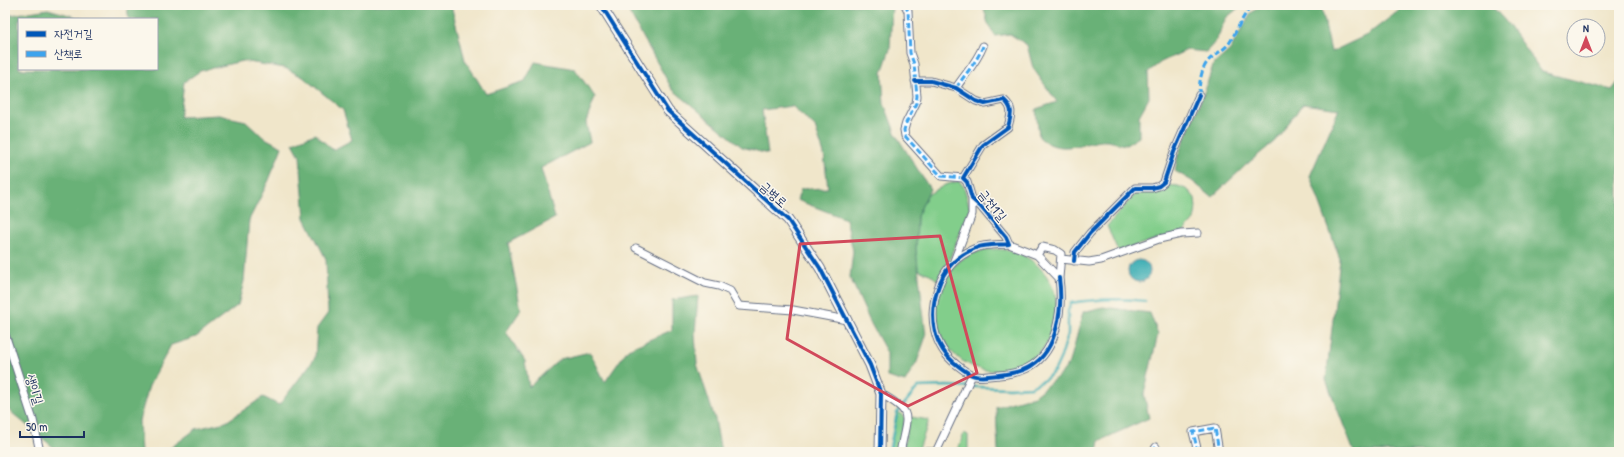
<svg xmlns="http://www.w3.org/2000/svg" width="1624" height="457" font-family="'Patrick Hand','Poor Story',sans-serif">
	<rect width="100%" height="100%" fill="#fbf7ec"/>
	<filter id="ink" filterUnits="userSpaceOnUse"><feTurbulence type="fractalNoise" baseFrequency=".025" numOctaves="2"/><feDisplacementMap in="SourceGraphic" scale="8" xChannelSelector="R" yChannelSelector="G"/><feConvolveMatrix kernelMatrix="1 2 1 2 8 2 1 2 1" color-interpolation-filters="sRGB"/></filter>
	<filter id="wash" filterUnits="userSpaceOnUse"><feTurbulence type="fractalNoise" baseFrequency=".012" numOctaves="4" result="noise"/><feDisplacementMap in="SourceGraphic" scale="16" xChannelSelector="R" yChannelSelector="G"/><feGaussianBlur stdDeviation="0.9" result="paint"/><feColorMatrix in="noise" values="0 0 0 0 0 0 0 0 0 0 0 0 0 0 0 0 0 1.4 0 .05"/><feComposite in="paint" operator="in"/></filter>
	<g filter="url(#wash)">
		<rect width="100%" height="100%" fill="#f0e6ca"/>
		<path fill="#82ce8b" stroke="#4e7e74" d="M 959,181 L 964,187 L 970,209 L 948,263 L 937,280 L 930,274 L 918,270 L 916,250 L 917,216 L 927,195 L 945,185 Z
			M 1166,185 L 1178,186 L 1188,190 L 1195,198 L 1196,209 L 1194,220 L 1184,231 L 1118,251 L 1107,226 L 1136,193 L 1152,192 Z
			M935 310a61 61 0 1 1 122 0a61 61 0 1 1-122 0Z
			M 898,413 L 900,413 L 905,418 L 898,450 L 899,452 L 889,452 Z
			M 911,417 L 929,420 L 918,452 L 908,452 L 904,448 L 906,433 Z
			M 964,433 L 968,435 L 968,452 L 957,452 Z"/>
		<path fill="#69b177" stroke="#42706a" d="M 131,5 L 451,5 L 465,60 L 486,94 L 525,81 L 535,62 L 575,69 L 595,97 L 586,122 L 590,142 L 541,168 L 555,218 L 508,243 L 521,310 L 506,332 L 525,361 L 529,387 L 560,359 L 590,352 L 605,382 L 628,349 L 672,330 L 672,300 L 698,296 L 695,334 L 697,364 L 715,419 L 721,452 L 165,452 L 196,429 L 226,422 L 263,397 L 279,405 L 315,358 L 317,328 L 328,313 L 326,259 L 305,218 L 300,156 L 293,143 L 315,134 L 333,150 L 352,140 L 343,110 L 303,77 L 285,68 L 242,61 L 200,71 L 184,82 L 180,117 L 219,115 L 246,121 L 263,137 L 282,147 L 269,180 L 249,220 L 244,281 L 238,305 L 196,337 L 171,345 L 149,386 L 139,421 L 141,452 L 59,452 L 5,407 L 5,16 L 48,9 L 83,19 L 19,19 L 19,69 L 157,69 L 157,19 L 129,19 L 127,8 Z
			M 625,5 L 892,5 L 890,49 L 882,73 L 884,103 L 896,135 L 930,189 L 917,216 L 916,250 L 926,336 L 917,362 L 905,382 L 887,377 L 887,353 L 870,322 L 850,277 L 853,251 L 846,219 L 797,200 L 801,189 L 828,188 L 824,154 L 815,127 L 792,106 L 762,110 L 768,154 L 742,147 L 672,89 Z
			M 983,5 L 1242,5 L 1226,18 L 1216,41 L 1206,52 L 1187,50 L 1161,62 L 1148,72 L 1149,98 L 1139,116 L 1139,137 L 1126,145 C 1118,144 1109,140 1101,141 C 1078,144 1059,155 1039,137 L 1036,109 L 1057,102 L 1033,68 L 1027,45 L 1010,34 L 995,36 L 988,24 Z
			M 1261,5 L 1321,5 L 1331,52 L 1367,35 L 1401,9 L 1410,5 L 1491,5 L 1507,23 L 1542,72 L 1612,90 L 1619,81 L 1619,452 L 1354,452 L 1326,380 L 1340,259 L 1310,176 L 1339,109 L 1303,104 L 1275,141 L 1246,165 L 1212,197 L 1192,181 L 1175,171 L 1178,155 L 1205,90 L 1213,65 L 1230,50 L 1250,14 Z
			M 1103,307 L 1150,313 L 1158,334 L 1144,394 L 1149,418 L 1099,441 L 1097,452 L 998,452 L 996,407 L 1034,396 L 1061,374 L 1070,362 L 1083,312 Z"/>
		<path fill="#3badb4" stroke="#2b6e89" d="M1128 271a11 11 0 1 1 22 0a11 11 0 1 1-22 0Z"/>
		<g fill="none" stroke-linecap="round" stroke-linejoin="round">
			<path stroke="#3badb4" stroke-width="2.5" d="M 889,452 L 897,413 L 918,387 L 947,386 L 1009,388 L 1031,387 L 1046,379 L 1055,370 L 1061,357 L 1068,334 L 1068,310 L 1071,303 C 1096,299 1120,298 1145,301"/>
		</g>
	</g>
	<g filter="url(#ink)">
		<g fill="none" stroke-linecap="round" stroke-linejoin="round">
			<g stroke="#666f84" stroke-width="9">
				<path id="minor" d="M 905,5 L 908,11 L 910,53 L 914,64 L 917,96 L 916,103 L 906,123 L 904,130 L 905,136 L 941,176 L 963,178
					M 915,81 L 931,81 L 956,88 L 976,101 L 985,104 L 1004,100 C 1014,109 1011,115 1008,127 L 983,145 L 963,178 L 967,182 L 972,199 L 981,207 L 1006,237 L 1009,244 C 999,245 985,244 976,248 C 956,256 944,269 938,288 C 928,316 933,347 957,365 C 961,368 967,373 972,375 C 979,378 991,376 999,375 C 1009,374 1022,372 1031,366 C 1058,350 1063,307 1059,278
					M 956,88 C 965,74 977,62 983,46
					M 1009,244 L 1037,255 L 1059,278 L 1061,254 L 1055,250 L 1042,247 L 1037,255
					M 636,248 L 705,283 L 719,286 L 730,291 L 739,306 L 793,310 L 847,320
					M 1061,259 L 1089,262 L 1101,260 L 1159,239 L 1181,234 L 1198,233
					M 954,261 L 972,214 L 972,199
					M 1074,261 L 1075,252 L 1090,233 L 1135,188 L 1152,188 L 1159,186 L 1164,182 L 1174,152 L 1199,95
					M 5,334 L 33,420 L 40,452
					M 881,394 C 914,412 907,415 901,448 L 904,452
					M 927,452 L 932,452
					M 936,452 L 972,375
					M 1153,452 L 1156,447
					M 1198,452 L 1193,432 L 1215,428 L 1219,452"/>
			</g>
			<g stroke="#666f84" stroke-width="11">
				<path id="tertiary" d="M 601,5 L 668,111 L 788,220 L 820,268 L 870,365 L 881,394 L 880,452"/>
			</g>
			<use href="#minor" stroke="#fff" stroke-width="7"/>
			<use href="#tertiary" stroke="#fff" stroke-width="9"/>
			<path stroke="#3da3ed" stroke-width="3" stroke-dasharray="6 3" stroke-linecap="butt" d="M 905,5 L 908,11 L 910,53 L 914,64 L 917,96 L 916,103 L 906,123 L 904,130 L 905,136 L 941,176 L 963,178
				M 956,88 C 965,74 977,62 983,46
				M 1199,95 C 1199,84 1201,68 1209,60 C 1216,53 1225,50 1230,42 C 1238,29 1242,16 1253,5
				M 1153,452 L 1156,447
				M 1198,452 L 1193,432 L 1215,428 L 1219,452"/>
			<g stroke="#fbf7ec" stroke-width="6">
				<path id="cycleway" d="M 601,5 L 668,111 L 788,220 L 820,268 L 870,365 L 881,394 L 880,452
					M 915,81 L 931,81 L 956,88 L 976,101 L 985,104 L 1004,100 C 1014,109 1011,115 1008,127 L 983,145 L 963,178 L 967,182 L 972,199 L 981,207 L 1006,237 L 1009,244 C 999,245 985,244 976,248 C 956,256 944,269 938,288 C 928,316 933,347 957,365 C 961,368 967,373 972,375 C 979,378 991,376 999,375 C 1009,374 1022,372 1031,366 C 1058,350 1063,307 1059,278
					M 1074,261 L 1075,252 L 1090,233 L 1135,188 L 1152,188 L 1159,186 L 1164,182 L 1174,152 L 1199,95"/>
			</g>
			<use href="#cycleway" stroke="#0057b8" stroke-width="4"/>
		</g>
	</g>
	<path fill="none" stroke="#d1495b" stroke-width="3" stroke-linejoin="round" d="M 940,236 L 977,373 L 908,406 L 787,339 L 800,244 Z"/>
	<g text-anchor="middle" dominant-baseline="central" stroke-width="3" stroke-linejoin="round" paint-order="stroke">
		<g font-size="13" fill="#1b2f5e" stroke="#fbf7ec">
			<text transform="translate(774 194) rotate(42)">금병로</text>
			<text transform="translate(993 205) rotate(51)">금천1길</text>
			<text transform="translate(35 389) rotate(72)">생이길</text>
		</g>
	</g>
	<rect width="1624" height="457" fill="none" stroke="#fbf7ec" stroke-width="20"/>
	<rect x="18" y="18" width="140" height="52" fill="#fbf7ec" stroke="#a1a7b3"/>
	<rect x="26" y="31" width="20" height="6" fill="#0057b8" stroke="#a1a7b3"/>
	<text x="54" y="38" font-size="12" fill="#1b2f5e">자전거길</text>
	<rect x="26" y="51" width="20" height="6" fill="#3da3ed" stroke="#a1a7b3"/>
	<text x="54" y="58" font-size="12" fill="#1b2f5e">산책로</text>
	<g transform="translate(1586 38)"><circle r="19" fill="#fbf7ec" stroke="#a1a7b3"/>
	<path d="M0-3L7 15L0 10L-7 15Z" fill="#d1495b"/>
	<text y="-6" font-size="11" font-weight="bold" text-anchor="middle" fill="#1b2f5e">N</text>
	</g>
	<path d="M20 431v6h64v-6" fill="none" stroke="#1b2f5e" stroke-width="2"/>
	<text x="26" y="431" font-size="12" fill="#1b2f5e" stroke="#fbf7ec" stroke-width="3" paint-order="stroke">50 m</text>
</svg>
